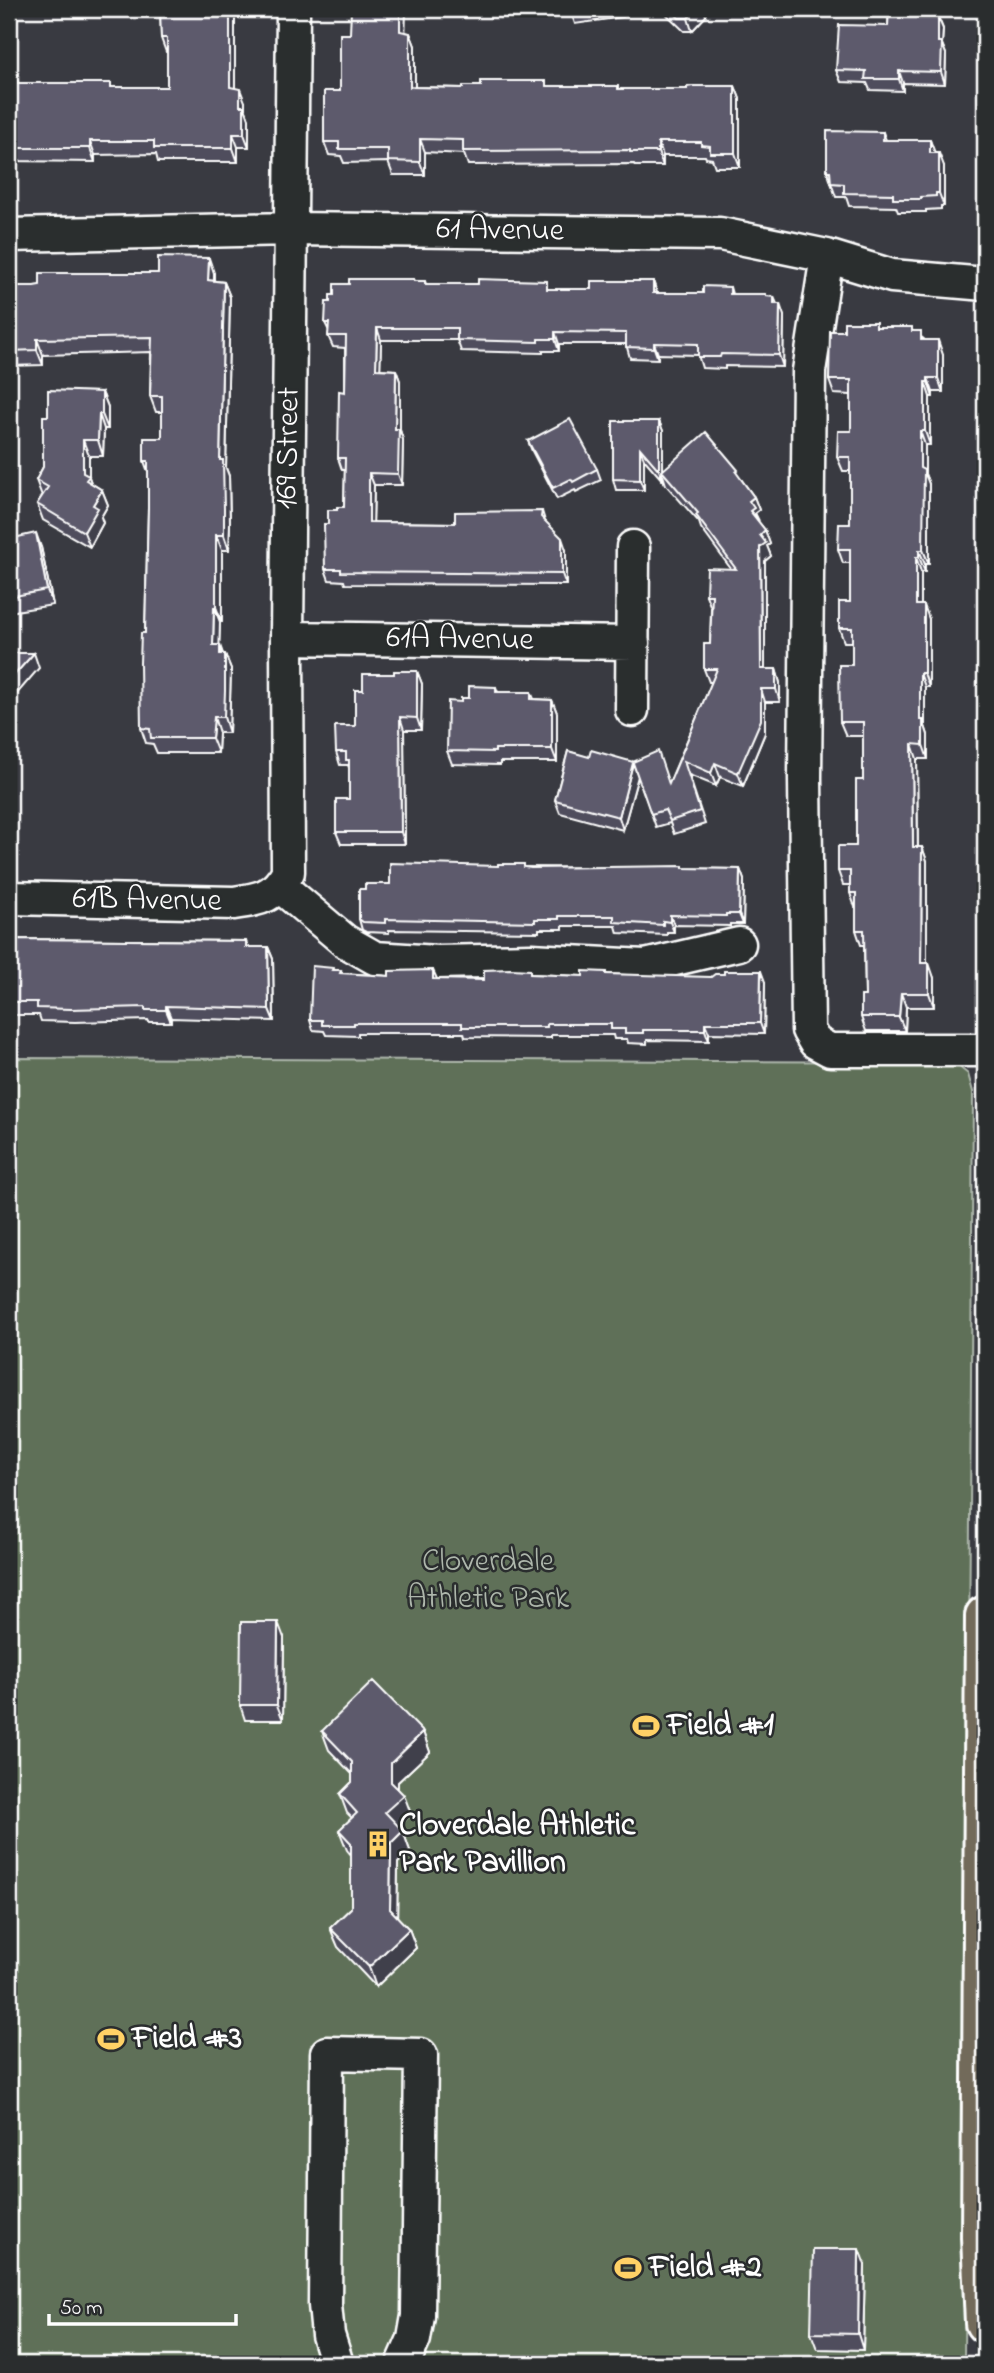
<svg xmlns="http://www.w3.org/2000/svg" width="994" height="2373" font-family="'Indie Flower',sans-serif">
	<rect width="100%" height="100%" fill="#393a41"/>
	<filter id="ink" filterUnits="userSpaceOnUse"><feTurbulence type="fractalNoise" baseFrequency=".0143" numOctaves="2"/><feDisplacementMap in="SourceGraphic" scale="14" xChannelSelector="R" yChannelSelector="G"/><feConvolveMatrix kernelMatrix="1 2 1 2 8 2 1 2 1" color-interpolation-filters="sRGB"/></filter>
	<g filter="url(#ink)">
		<path fill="#5e6f58" stroke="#aeb7ac" stroke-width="2" d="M 9,1058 L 953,1062 L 968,1074 L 973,1092 L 964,2364 L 9,2364 Z"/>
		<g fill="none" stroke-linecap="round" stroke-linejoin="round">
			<g stroke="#fff" stroke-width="37">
				<path id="minor" d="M 9,235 L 292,229 L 720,234 L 827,256 L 892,276 L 985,284
					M 827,256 L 809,371 L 805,778 L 808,1030 L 815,1042 L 830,1050 L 985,1050
					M 287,638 L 633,643
					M 632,710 L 633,547
					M 280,886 L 345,941 L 375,958 L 437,962 L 531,960 L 645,966 L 739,944
					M 9,898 L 234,903 C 261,899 274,897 288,872 L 287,638 L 293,9
					M 337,2364 L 328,2335 L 325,2305 L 327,2053 L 421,2055 L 418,2316 L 414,2339 L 403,2364"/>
			</g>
			<g stroke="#fff" stroke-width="44">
				<path id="major" d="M 985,1616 L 981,2237 L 985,2323"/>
			</g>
			<use href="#minor" stroke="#2a2d2e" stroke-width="32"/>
			<use href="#major" stroke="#726b5a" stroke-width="38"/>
		</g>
		<path fill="#504d5d" stroke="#fff" stroke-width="2" d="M 160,9 L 235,9 L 235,88 L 245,102 L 245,108 L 249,119 L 249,147 L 238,147 L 238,162 L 158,162 L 156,154 L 95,155 L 95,162 L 9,161 L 9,80 L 17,80 L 18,83 L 113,87 L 167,87 L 167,52 L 166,52 L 161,38 Z
			M 509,9 L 621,9 L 623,17 L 575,24 L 571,12 L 510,10 Z
			M 661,9 L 705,9 L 706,11 L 705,12 L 706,16 L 692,31 L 684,31 Z
			M 889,9 L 937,9 L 937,17 L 938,17 L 943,29 L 942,44 L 946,54 L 945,84 L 903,83 L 903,91 L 870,90 L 867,83 L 841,82 L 836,70 L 888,26 Z
			M 405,32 L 410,33 L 415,46 L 415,87 L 463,88 L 548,86 L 619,89 L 687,89 L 735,86 L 740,99 L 740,167 L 715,167 L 712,159 L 706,158 L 705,156 L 663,156 L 663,166 L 635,166 L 634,164 L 468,165 L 464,154 L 425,152 L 425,175 L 393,175 L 388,162 L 344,163 L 341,156 L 329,155 L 324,142 L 340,91 L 350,34 Z
			M 883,132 L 886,140 L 930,140 L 934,153 L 944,166 L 944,206 L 941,206 L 941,209 L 926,210 L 926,212 L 898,212 L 896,207 L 849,206 L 846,197 L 836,197 L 827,171 Z
			M 214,273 L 214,281 L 224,282 L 230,297 L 226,468 L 229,476 L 230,524 L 229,550 L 222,550 L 222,622 L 220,622 L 219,645 L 223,654 L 225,654 L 231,669 L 229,733 L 219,733 L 218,753 L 157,753 L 153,744 L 146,743 L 141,728 L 145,633 L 148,508 L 148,472 L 144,461 L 162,438 L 162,412 L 156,412 L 150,396 L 151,352 L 43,355 L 43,365 L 9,366 L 9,286 L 34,286 Z
			M 414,279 L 415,281 L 425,281 L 426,284 L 549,289 L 591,289 L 653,281 L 657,293 L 703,293 L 730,287 L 732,294 L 774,297 L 777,304 L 784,316 L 783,367 L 725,366 L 725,369 L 702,368 L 698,355 L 658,354 L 658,359 L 630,358 L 626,344 L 559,344 L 559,351 L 543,351 L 543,353 L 461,351 L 457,340 L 381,340 L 380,369 L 396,370 L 400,381 L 400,430 L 403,440 L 402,485 L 374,485 L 373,522 L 455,523 L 542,511 L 545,521 L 566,550 L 566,585 L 345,584 L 344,581 L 329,580 L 325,569 L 328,524 L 337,510 L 344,507 L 345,470 L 342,470 L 338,458 L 345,392 L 345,348 L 333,347 L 328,336 L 329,331 L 325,323 L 330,302 L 334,295 L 349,284 Z
			M 877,327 L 914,331 L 943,355 L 943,392 L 933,392 L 933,397 L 930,397 L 930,445 L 925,445 L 925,474 L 929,484 L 929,564 L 925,564 L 925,572 L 921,572 L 921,605 L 929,619 L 929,687 L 925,687 L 925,726 L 928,735 L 928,759 L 917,759 L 918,847 L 922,847 L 927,861 L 927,963 L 934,978 L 934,1007 L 906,1007 L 905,1031 L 866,1031 L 861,1017 L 865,996 L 864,945 L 861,945 L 856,930 L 856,907 L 855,907 L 850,893 L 850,885 L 843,885 L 838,871 L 856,846 L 863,780 L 863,736 L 846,736 L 840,722 L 852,665 L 852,642 L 844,642 L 839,628 L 850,602 L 850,563 L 843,563 L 838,549 L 850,524 L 850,471 L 843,471 L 837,457 L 851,431 L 851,395 L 834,394 L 829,380 L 844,331 Z
			M 102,392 L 108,407 L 108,429 L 104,429 L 103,456 L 89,456 L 89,477 L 91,483 L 102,490 L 108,505 L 101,517 L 103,523 L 90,547 L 43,520 L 37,504 L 42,496 L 36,480 L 43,467 Z
			M 659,421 L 663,431 L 663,470 L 741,479 L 754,497 L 759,510 L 755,513 L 758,521 L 765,530 L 770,544 L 767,546 L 771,556 L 765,561 L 765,669 L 776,669 L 780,683 L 780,702 L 765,702 L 765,733 L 743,786 L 720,777 L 716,786 L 689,775 L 705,824 L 674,834 L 670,823 L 656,827 L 638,776 L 623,830 L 560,813 L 555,800 L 568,751 L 669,783 L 712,682 L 709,682 L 704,669 L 710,644 L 711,608 L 706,595 L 731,569 L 701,528 L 699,522 L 666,485 L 663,475 L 663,481 L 644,459 L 644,490 L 616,490 L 613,479 Z
			M 528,441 L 597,469 L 601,480 L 576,492 L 575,490 L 557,499 L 532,451 Z
			M 9,539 L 41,547 L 53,605 L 9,612 Z
			M 417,671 L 422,684 L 421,730 L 404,730 L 405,844 L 341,844 L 336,832 L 349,799 L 349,768 L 348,765 L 340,765 L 336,752 L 355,726 L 363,690 L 394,674 Z
			M 496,687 L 498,692 L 531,692 L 534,699 L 552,700 L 557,713 L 557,762 L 500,762 L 500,765 L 452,764 L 447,751 L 461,702 Z
			M 525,867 L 740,869 L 744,880 L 743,924 L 730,924 L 730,926 L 674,925 L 674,932 L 667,932 L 667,935 L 618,933 L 616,926 L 563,926 L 563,929 L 539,929 L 539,932 L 389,930 L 389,933 L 366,932 L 362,930 L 359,919 L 365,889 Z
			M 9,939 L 246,941 L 248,947 L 268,947 L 273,959 L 274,1021 L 171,1018 L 171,1022 L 149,1022 L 148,1020 L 75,1022 L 41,1021 L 39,1015 L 9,1015 Z
			M 334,970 L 341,970 L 342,973 L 389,976 L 433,970 L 437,979 L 484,980 L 531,974 L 583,976 L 607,974 L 765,982 L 764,1034 L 709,1033 L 709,1041 L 647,1040 L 647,1044 L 628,1043 L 627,1039 L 614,1039 L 613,1035 L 551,1035 L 551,1038 L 465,1037 L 464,1033 L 358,1033 L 358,1036 L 326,1035 L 324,1031 L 313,1030 L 310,1020 Z
			M 284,1638 L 283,1720 L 245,1720 L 240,1705 Z
			M 322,1731 L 423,1732 L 430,1752 L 398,1782 L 398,1789 L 411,1814 L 398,1826 L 403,1831 L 410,1851 L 398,1863 L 397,1917 L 409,1929 L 416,1948 L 376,1987 L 338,1947 L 330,1928 L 351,1908 L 351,1855 L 347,1850 L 339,1830 L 352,1818 L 347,1813 L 340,1794 L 352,1782 L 352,1774 L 329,1750 Z
			M 865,2265 L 863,2350 L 817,2349 L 811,2333 Z"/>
		<path fill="#413f4c" stroke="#fff" stroke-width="2" d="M 230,9 L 235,9 L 235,100 L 230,87 Z
			M 400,9 L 406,9 L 405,45 L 400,31 Z
			M 696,9 L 705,9 L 706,11 L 705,12 L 706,16 L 692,31 L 688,18 Z
			M 932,9 L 937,9 L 936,29 L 932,17 Z
			M 938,17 L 943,29 L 942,44 L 946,54 L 945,84 L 941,72 L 938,42 Z
			M 410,33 L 415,46 L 415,100 L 410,87 Z
			M 899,71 L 903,83 L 903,91 L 899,79 Z
			M 735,86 L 740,99 L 740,167 L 735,153 Z
			M 240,89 L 245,102 L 245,108 L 249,119 L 249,147 L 244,134 L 240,106 Z
			M 233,134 L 238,147 L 238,162 L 233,148 Z
			M 420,139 L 425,152 L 425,175 L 420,162 Z
			M 930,140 L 935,153 L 930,153 Z
			M 90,141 L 95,155 L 95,162 L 90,148 Z
			M 658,142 L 663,156 L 663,166 L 658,152 Z
			M 939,153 L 944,166 L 944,206 L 939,193 Z
			M 209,258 L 214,273 L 214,296 L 208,280 Z
			M 653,281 L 657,293 L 653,293 Z
			M 224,282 L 230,297 L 226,468 L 229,476 L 230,524 L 229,550 L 224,535 L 220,460 Z
			M 780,304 L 784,316 L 783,367 L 779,355 Z
			M 377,328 L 381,340 L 380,381 L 376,369 Z
			M 555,332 L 559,344 L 559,351 L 555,339 Z
			M 37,339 L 43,355 L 43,365 L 37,350 Z
			M 938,340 L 943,355 L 943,392 L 938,378 Z
			M 654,343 L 658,354 L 658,359 L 654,348 Z
			M 396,370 L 400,381 L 400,430 L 403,440 L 402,485 L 398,474 L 395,429 Z
			M 928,378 L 933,392 L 933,397 L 928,382 Z
			M 925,382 L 930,397 L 930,445 L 925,431 Z
			M 102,392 L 108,407 L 108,429 L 102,414 Z
			M 99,414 L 104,429 L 103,456 L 98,440 Z
			M 659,421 L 663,431 L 663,473 L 662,471 L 663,481 L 659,470 Z
			M 920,431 L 925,445 L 925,474 L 929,484 L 929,564 L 923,550 L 920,468 Z
			M 83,440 L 89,456 L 89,477 L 94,491 L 92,496 L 83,473 Z
			M 640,448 L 644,459 L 644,490 L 640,480 Z
			M 369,473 L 374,485 L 373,534 L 369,522 Z
			M 102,490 L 108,505 L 101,517 L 103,523 L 90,547 L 84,532 L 93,505 Z
			M 754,497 L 759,510 L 755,513 L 759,521 L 750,511 L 749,501 Z
			M 765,530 L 770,544 L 767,546 L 771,556 L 765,561 L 765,683 L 761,669 L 760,535 Z
			M 36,533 L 41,547 L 53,605 L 47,590 Z
			M 216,535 L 222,550 L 222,622 L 216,607 Z
			M 562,538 L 566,550 L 566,585 L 562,574 Z
			M 919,550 L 925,564 L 925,572 L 919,557 Z
			M 916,557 L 921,572 L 921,619 L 916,605 Z
			M 924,605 L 929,619 L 929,687 L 924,673 Z
			M 214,607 L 220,622 L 219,660 L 213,645 Z
			M 220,645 L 225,660 L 225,654 L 231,669 L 229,733 L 224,717 Z
			M 34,653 L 39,668 L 9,703 L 9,681 Z
			M 776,669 L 780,683 L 780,702 L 776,689 Z
			M 417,671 L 422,684 L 421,730 L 417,718 Z
			M 920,673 L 925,687 L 925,726 L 928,735 L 928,759 L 923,745 L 920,720 Z
			M 761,689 L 765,702 L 765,733 L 743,786 L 738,773 Z
			M 552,700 L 557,713 L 557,762 L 552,749 Z
			M 214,717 L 219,733 L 218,753 L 212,738 Z
			M 400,717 L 404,730 L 405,844 L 401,832 Z
			M 912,744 L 917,759 L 918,861 L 913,847 Z
			M 633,763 L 638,776 L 623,830 L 619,817 Z
			M 715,763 L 720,777 L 716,786 L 711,773 Z
			M 922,847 L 927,861 L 927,978 L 921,963 Z
			M 740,869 L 744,880 L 743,924 L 739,914 Z
			M 670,915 L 674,925 L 674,932 L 670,922 Z
			M 268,947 L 273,959 L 274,1021 L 269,1009 Z
			M 929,963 L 934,978 L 934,1007 L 929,993 Z
			M 761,971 L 765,982 L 764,1034 L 760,1023 Z
			M 901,993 L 906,1007 L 905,1031 L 899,1017 Z
			M 166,1006 L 171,1018 L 171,1022 L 166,1010 Z
			M 705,1023 L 709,1033 L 709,1041 L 705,1030 Z
			M 278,1622 L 284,1638 L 283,1720 L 277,1705 Z
			M 423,1732 L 430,1752 L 398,1782 L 398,1800 L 404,1795 L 411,1814 L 392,1832 L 385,1812 L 391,1782 L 391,1763 Z
			M 403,1831 L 410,1851 L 398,1863 L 397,1929 L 390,1909 L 391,1843 Z
			M 409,1929 L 416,1948 L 376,1987 L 369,1967 Z
			M 859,2249 L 865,2265 L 863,2350 L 858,2334 Z"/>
		<path fill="#5d5a6c" stroke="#fff" stroke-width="2" d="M 160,9 L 230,9 L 230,87 L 240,89 L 240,106 L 244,106 L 244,134 L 233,134 L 233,148 L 154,148 L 154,141 L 90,141 L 90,148 L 9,148 L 9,80 L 17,80 L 17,83 L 111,83 L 111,87 L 167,87 L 167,38 L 161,38 Z
			M 351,9 L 400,9 L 400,31 L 410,33 L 410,87 L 463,88 L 463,86 L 481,86 L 481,81 L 546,81 L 546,86 L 618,86 L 618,89 L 687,89 L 687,87 L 693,86 L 735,86 L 735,153 L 710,153 L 710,146 L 701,145 L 701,142 L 658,142 L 658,152 L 630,152 L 630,150 L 463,151 L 463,140 L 420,139 L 420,162 L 388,161 L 388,149 L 339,149 L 339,142 L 324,142 L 324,91 L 340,91 L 340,34 L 350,34 Z
			M 670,9 L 696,9 L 688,18 L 679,18 Z
			M 889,9 L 932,9 L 932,17 L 938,17 L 938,42 L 942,42 L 941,72 L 899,71 L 899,79 L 865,79 L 866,71 L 836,70 L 839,25 L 888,26 Z
			M 827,131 L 883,132 L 883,140 L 930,140 L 930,153 L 939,153 L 939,193 L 936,193 L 936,196 L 921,197 L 921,199 L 893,199 L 893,194 L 844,193 L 844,184 L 831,183 L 830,171 L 827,171 Z
			M 158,257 L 209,258 L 208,280 L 224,282 L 220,460 L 223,460 L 224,509 L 224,535 L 216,535 L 216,607 L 214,607 L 213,645 L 220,645 L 220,654 L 225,654 L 225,691 L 224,717 L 214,717 L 212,738 L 151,738 L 150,729 L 141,728 L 140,663 L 141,633 L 145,633 L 148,508 L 148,461 L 144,461 L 144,438 L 162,438 L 162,396 L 150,396 L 152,337 L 37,339 L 37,350 L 9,351 L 9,286 L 34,286 L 40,285 L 40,273 L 158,273 Z
			M 349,279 L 414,279 L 414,281 L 425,281 L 425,284 L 478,284 L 478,279 L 547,281 L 547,289 L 591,289 L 591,281 L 653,281 L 653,293 L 703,293 L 703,286 L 730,287 L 730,294 L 766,294 L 766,296 L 774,297 L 774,304 L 780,304 L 779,355 L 721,354 L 720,357 L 698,357 L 698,344 L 654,343 L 654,348 L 626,347 L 626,333 L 555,332 L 555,339 L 538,339 L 538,342 L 457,340 L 457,328 L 377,328 L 376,369 L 396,370 L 395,429 L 399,429 L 398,474 L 369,473 L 369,522 L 455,523 L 455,512 L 542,511 L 541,517 L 562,538 L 562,574 L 341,572 L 341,569 L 325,569 L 324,524 L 328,524 L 328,510 L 337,510 L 337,507 L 344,507 L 345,458 L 338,458 L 339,391 L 345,392 L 346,336 L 328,336 L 329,323 L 325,323 L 326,302 L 330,302 L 330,295 L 334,295 L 334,284 L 349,284 Z
			M 844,322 L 876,322 L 876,327 L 912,327 L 912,331 L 921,331 L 921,340 L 938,340 L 938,378 L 928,378 L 928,382 L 925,382 L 925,431 L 920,431 L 920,468 L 924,470 L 923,550 L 919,550 L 919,557 L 916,557 L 916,605 L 924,605 L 924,673 L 920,673 L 920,720 L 923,720 L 923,745 L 912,744 L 913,847 L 922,847 L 921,963 L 929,963 L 929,993 L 901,993 L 899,1017 L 861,1017 L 861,996 L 865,996 L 864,930 L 856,930 L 856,893 L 850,893 L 850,871 L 838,871 L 838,846 L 856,846 L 856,780 L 863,780 L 863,722 L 840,722 L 839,665 L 852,665 L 852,628 L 839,628 L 839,602 L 850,602 L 850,549 L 838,549 L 839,524 L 850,524 L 850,457 L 837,457 L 838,431 L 851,431 L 851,380 L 829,380 L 830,331 L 844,331 Z
			M 48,390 L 102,392 L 102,414 L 99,414 L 98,440 L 83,440 L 83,473 L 89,476 L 86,480 L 102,490 L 93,505 L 98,508 L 84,532 L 37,504 L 48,487 L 36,480 L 43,467 L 43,416 L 48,416 Z
			M 570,419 L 597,469 L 573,482 L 571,479 L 553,488 L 528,441 Z
			M 613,421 L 659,421 L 659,470 L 640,448 L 640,480 L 613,479 Z
			M 706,432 L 738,470 L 736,472 L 754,497 L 749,501 L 754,508 L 750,511 L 765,530 L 760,535 L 766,543 L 760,547 L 761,669 L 776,669 L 776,689 L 761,689 L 761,720 L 738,773 L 715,763 L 711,773 L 684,761 L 700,811 L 670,821 L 665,810 L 651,814 L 633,763 L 619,817 L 555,800 L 568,751 L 589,757 L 591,750 L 633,762 L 658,751 L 669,784 L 717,669 L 704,669 L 704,644 L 710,644 L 712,595 L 706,595 L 707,568 L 736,569 L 696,515 L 698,513 L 662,471 Z
			M 36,533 L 47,590 L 9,597 L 9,539 Z
			M 9,653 L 34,653 L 9,681 Z
			M 394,671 L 417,671 L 417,718 L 400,717 L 401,832 L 336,832 L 336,799 L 349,799 L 349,760 L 346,760 L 346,752 L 336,752 L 335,726 L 355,726 L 355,690 L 363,690 L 363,674 L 394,674 Z
			M 469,686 L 496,687 L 496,692 L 531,692 L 531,699 L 552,700 L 552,749 L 495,749 L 495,752 L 447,751 L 448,701 L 461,702 L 461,698 L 469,698 Z
			M 390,863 L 498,866 L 498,864 L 524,864 L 524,867 L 531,868 L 683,866 L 683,868 L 740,869 L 739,914 L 726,914 L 726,916 L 670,915 L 670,922 L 663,921 L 663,925 L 614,922 L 614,916 L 559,916 L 559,919 L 535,919 L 535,922 L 385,919 L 385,923 L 363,922 L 359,919 L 359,889 L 365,889 L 365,884 L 390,884 Z
			M 9,939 L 246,941 L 246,947 L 268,947 L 269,1009 L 166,1006 L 166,1010 L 145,1010 L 145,1007 L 71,1009 L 37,1008 L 37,1002 L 9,1002 Z
			M 312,966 L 334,968 L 333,970 L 341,970 L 340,973 L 389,976 L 389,971 L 433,970 L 433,979 L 484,980 L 484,970 L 511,969 L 530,970 L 530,974 L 583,976 L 583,971 L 606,972 L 606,974 L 711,977 L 715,974 L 724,974 L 724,971 L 761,971 L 760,1023 L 705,1023 L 705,1030 L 643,1030 L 643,1033 L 625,1033 L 625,1029 L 611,1029 L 611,1024 L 547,1024 L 547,1027 L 462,1027 L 462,1023 L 354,1023 L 354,1025 L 322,1025 L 322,1020 L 310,1020 Z
			M 241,1622 L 278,1622 L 277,1705 L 240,1705 Z
			M 373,1681 L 423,1732 L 391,1763 L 391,1782 L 404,1795 L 385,1812 L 403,1831 L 391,1843 L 390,1909 L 409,1929 L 369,1967 L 330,1928 L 351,1908 L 351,1843 L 339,1830 L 357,1813 L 340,1794 L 352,1782 L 352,1762 L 322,1731 Z
			M 813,2249 L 859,2249 L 858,2334 L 811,2333 Z"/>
	</g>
	<defs>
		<g id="stadium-bare" transform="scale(2.1)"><path d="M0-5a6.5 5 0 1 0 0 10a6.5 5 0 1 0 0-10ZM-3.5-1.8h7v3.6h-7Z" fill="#ffd166" stroke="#2a2d2e" stroke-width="2.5" paint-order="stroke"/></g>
		<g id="building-bare" transform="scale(2.1)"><path d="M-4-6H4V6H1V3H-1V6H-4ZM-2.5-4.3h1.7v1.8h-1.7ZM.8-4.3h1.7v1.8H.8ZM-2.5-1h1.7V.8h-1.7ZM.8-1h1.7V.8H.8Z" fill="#ffd166" stroke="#2a2d2e" stroke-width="2.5" paint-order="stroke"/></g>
	</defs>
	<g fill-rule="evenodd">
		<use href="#stadium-bare" x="646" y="1726"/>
		<use href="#building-bare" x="378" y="1844"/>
		<use href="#stadium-bare" x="111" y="2039"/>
		<use href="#stadium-bare" x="628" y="2268"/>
	</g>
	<g text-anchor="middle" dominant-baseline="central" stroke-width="5" stroke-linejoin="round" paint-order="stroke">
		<g font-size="32" fill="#fff" stroke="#2a2d2e">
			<text transform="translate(500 231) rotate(1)">61 Avenue</text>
			<text transform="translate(289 448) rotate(-89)">169 Street</text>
			<text transform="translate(460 640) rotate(1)">61A Avenue</text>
			<text transform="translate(147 901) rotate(1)">61B Avenue</text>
		</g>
		<g font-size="32" fill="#aeb7ac" stroke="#2a2d2e">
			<text x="488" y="1562">Cloverdale<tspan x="488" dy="37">Athletic Park</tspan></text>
		</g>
		<g font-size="32" font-weight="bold" fill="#fff" stroke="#2a2d2e" text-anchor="start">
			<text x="667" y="1726">Field #1</text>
			<text x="399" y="1826">Cloverdale Athletic<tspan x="399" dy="37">Park Pavillion</tspan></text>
			<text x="132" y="2039">Field #3</text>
			<text x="649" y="2268">Field #2</text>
		</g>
	</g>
	<rect width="994" height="2373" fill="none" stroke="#2a2d2e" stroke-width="35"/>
	<rect x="18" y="18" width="959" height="2338" fill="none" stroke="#fff" stroke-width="2.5" filter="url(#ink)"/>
	<path d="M49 2314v10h187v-10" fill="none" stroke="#ffffff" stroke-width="3.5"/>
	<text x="60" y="2314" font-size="21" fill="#ffffff" stroke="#2a2d2e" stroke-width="5" paint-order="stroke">50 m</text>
</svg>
